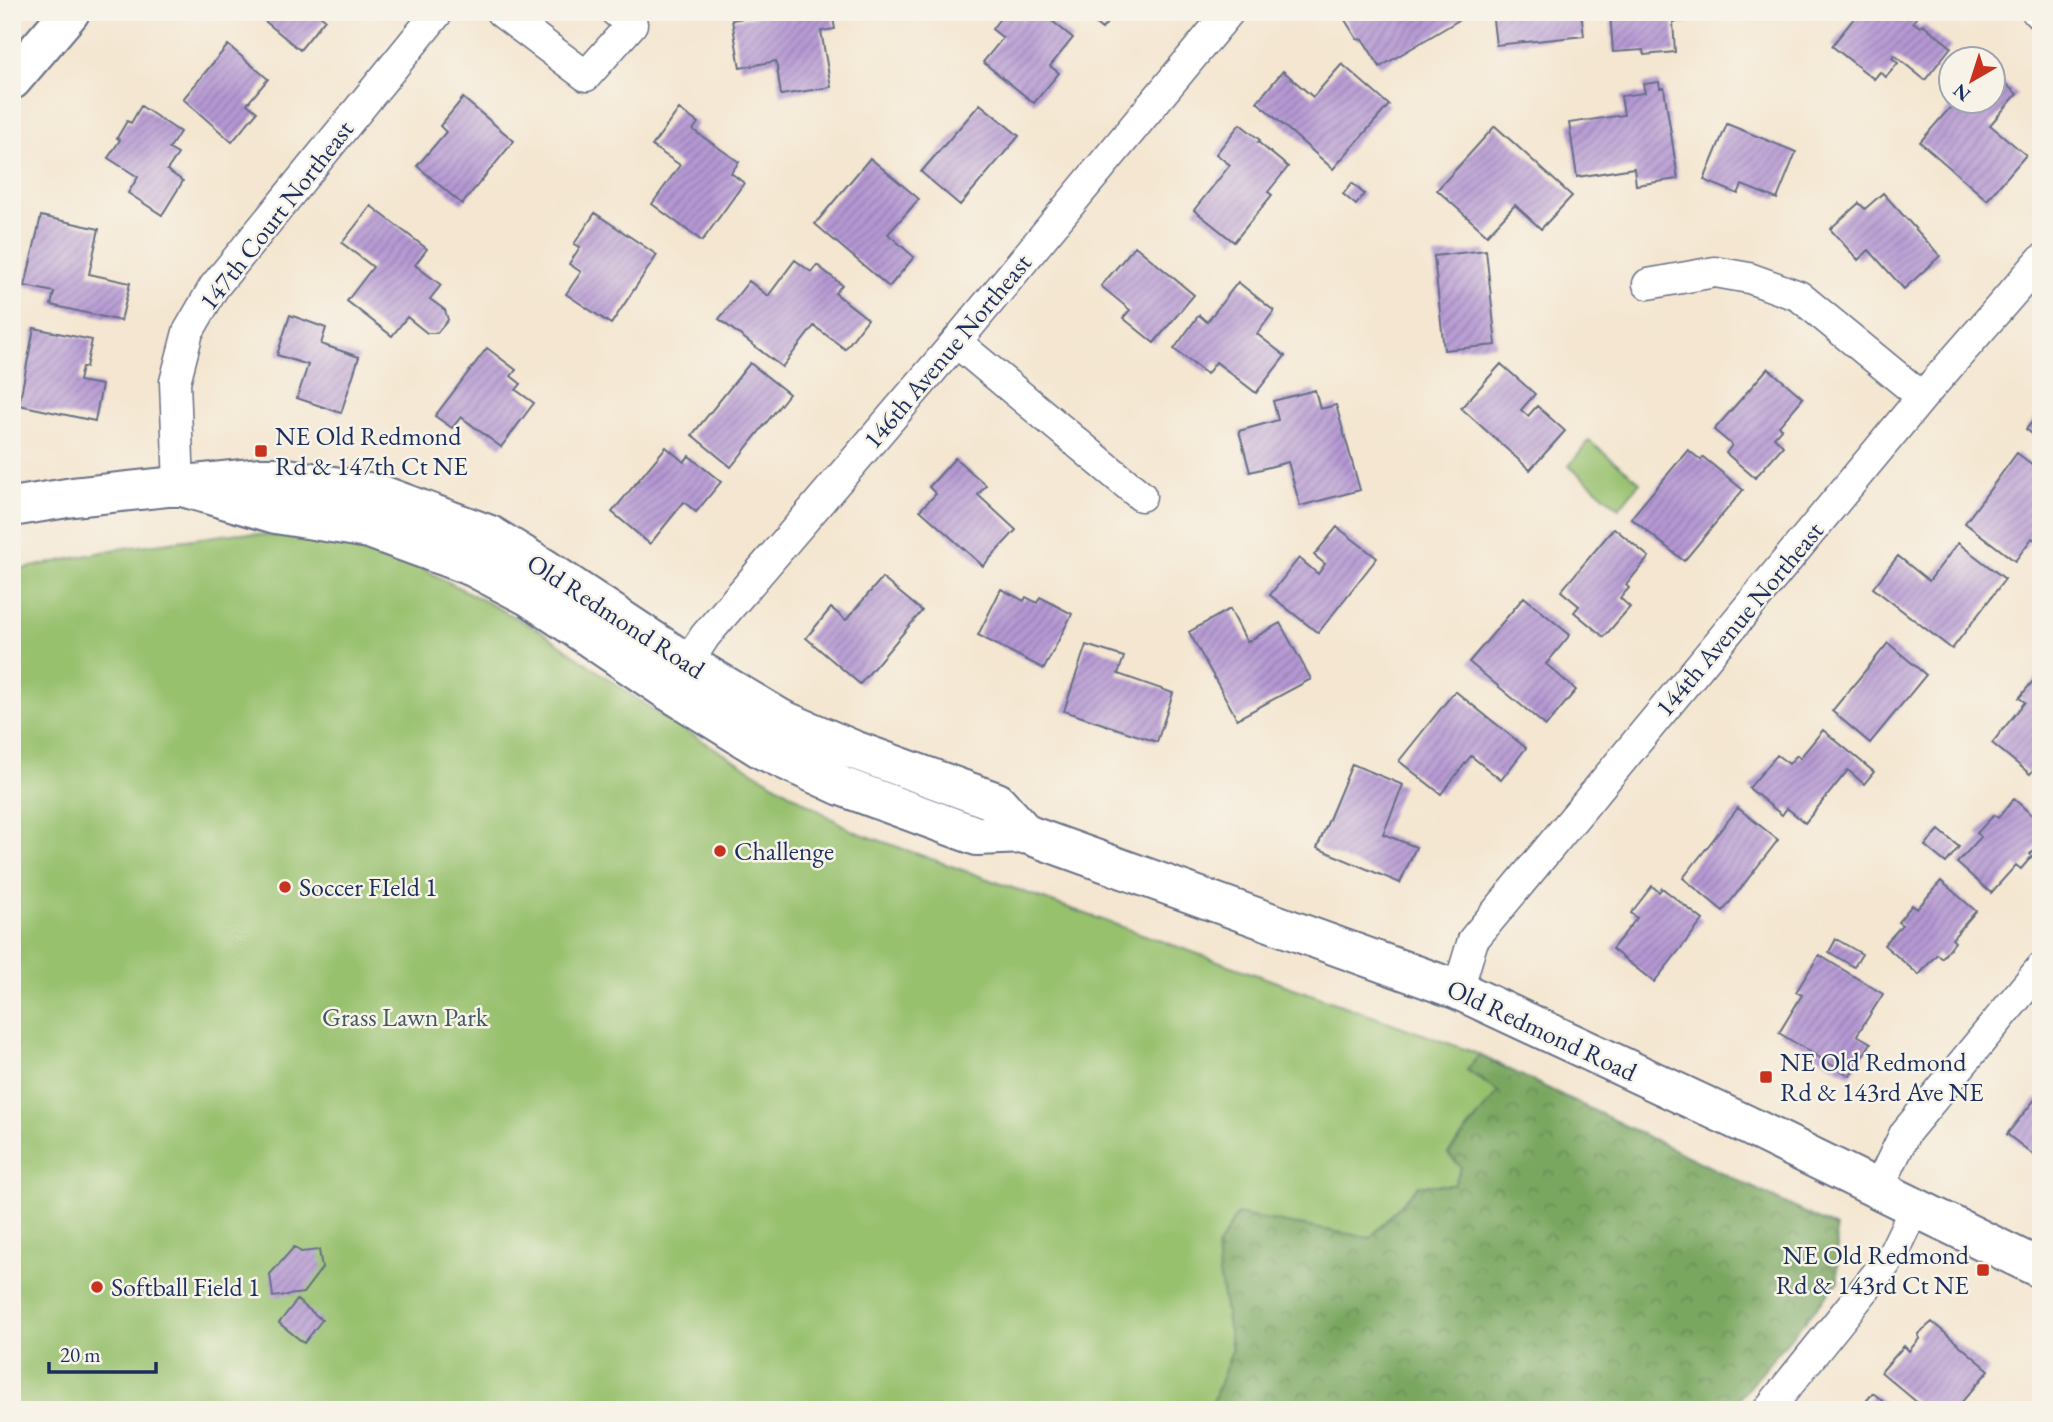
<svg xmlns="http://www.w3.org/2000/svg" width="2053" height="1422" font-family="'EB Garamond',serif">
	<defs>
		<pattern id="forest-crowns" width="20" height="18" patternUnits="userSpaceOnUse" patternTransform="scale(1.75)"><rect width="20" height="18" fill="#7aa761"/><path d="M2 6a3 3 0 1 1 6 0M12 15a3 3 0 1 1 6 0" fill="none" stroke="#638853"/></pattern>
		<pattern id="building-hatch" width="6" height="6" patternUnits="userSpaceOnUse" patternTransform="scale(1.75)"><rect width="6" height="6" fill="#b598d3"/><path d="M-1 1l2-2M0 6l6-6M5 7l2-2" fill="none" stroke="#927cae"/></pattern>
	</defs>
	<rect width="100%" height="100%" fill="#f7f3e8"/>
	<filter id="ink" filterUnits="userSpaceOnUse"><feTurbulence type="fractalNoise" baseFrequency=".0143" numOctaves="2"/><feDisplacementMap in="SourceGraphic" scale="14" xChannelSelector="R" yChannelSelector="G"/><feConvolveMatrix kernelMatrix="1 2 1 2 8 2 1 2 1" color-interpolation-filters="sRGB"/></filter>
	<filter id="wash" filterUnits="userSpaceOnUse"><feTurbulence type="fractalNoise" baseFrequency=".00686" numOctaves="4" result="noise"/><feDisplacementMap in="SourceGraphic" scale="28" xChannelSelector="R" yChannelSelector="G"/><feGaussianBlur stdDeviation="1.57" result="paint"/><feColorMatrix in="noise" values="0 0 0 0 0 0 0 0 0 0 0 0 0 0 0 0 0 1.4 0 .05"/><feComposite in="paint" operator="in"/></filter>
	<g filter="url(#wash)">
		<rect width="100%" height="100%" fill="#f4e6d0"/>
		<path fill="#98c16e" stroke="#5a7866" stroke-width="2" d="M 1589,441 L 1640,482 L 1619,508 L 1569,466 Z
			M 239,533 L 314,539 L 393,553 L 541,631 L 661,716 L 853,831 L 1473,1052 L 1836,1228 L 1838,1282 L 1729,1410 L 12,1410 L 12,571 L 117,549 Z"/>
		<path fill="url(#forest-crowns)" stroke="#4a6b60" stroke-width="2" d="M 1479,1055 L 1836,1228 L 1838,1282 L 1729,1410 L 1210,1410 L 1232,1350 L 1219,1273 L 1217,1248 L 1237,1214 L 1370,1238 L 1419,1185 L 1454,1185 L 1461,1167 L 1448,1154 L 1498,1092 L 1467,1070 Z"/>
		<g id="blocks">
			<path fill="url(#building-hatch)" d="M 254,12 L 317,12 L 325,19 L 300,50 Z
				M 779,12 L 832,12 L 835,29 L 821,31 L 831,87 L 781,95 L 776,61 L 740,68 L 732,20 Z
				M 1005,12 L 1013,12 L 1022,20 L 1028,12 L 1041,12 L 1073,38 L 1050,66 L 1059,73 L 1034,103 L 983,62 L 1003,38 L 992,29 Z
				M 1081,12 L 1116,12 L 1102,29 Z
				M 1340,12 L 1461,12 L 1464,17 L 1380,67 L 1363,40 L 1357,39 Z
				M 1492,12 L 1581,12 L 1584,36 L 1496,45 Z
				M 1610,12 L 1701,12 L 1701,20 L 1673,22 L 1675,52 L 1644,55 L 1643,50 L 1613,52 Z
				M 1859,12 L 1917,12 L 1919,14 L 1913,22 L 1920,27 L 1923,24 L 1951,47 L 1925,80 L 1894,55 L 1892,58 L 1898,63 L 1886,77 L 1880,72 L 1874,79 L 1832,46 Z
				M 228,45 L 268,79 L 247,104 L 257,112 L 232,142 L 183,99 Z
				M 1342,64 L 1389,105 L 1333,169 L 1257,102 L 1283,71 L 1313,97 Z
				M 1994,74 L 2017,94 L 1990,125 L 2026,155 L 1987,200 L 1920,142 L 1955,102 L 1994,102 Z
				M 1659,82 L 1660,88 L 1664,88 L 1678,179 L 1636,185 L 1634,168 L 1577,177 L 1569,123 L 1624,115 L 1621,96 L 1645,93 L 1643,84 Z
				M 463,98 L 514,141 L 462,204 L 417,166 L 446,132 L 440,126 Z
				M 980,104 L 1019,136 L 960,205 L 921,172 Z
				M 141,106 L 180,132 L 169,149 L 178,154 L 167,170 L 183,181 L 162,215 L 128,193 L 138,177 L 108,158 L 120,140 L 117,138 L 127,121 L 131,123 Z
				M 679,109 L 698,123 L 693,130 L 739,162 L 731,173 L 744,183 L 702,241 L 652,204 L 680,165 L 652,146 Z
				M 1240,124 L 1260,140 L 1258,142 L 1288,167 L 1268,192 L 1272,195 L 1234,242 L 1194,210 L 1230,165 L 1216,154 Z
				M 1727,124 L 1796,152 L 1777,199 L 1742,185 L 1738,194 L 1704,180 Z
				M 1495,126 L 1572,196 L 1541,229 L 1515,205 L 1487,235 L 1437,190 Z
				M 870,158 L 919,199 L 888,234 L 914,257 L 889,287 L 815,224 Z
				M 1352,183 L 1364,194 L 1356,205 L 1343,194 Z
				M 1883,193 L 1940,256 L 1904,289 L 1869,250 L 1858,260 L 1830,229 L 1859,203 L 1865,209 Z
				M 371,206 L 427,249 L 415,265 L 441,285 L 430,299 L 445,310 L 448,320 L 437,333 L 427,333 L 407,317 L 392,336 L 347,301 L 373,267 L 342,243 Z
				M 595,213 L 657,255 L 611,324 L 566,294 L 581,272 L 569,264 L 580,247 L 574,244 Z
				M 41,216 L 99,229 L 89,274 L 130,283 L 121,321 L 51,305 L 54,292 L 25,286 Z
				M 1135,246 L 1194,295 L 1154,343 L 1123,318 L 1130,310 L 1101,286 Z
				M 1486,250 L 1496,345 L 1444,350 L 1434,256 Z
				M 795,260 L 811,272 L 817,265 L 842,285 L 835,293 L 868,319 L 845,349 L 814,326 L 782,367 L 719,319 L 749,281 L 768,296 Z
				M 1238,282 L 1274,311 L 1257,334 L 1285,356 L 1256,393 L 1216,362 L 1207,374 L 1174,349 L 1199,315 L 1207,322 Z
				M 290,315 L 326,328 L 321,344 L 359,357 L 341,413 L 297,398 L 308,365 L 277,355 Z
				M 34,328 L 92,340 L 86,367 L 82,367 L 79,381 L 102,385 L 95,421 L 19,405 Z
				M 487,348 L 516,370 L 511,376 L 521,384 L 516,390 L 534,403 L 501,447 L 461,417 L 452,428 L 435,416 Z
				M 750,363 L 789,394 L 731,467 L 692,435 Z
				M 1501,364 L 1535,394 L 1521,410 L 1528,416 L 1537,406 L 1565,431 L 1530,470 L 1461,408 Z
				M 1768,368 L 1803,398 L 1779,426 L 1782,428 L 1774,437 L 1783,446 L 1755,478 L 1726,453 L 1732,445 L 1714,430 Z
				M 1315,390 L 1320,409 L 1336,405 L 1360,490 L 1300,506 L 1288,462 L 1250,472 L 1239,431 L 1278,420 L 1273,401 Z
				M 2041,412 L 2041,441 L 2026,429 Z
				M 666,447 L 684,462 L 689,456 L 721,482 L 696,512 L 684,502 L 650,544 L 612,512 Z
				M 1688,450 L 1701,460 L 1703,457 L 1743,490 L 1684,561 L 1631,518 Z
				M 2017,453 L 2041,471 L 2041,532 L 2035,540 L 2032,538 L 2015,561 L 1965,523 Z
				M 955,458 L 986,485 L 978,495 L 1016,530 L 983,566 L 920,510 L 936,494 L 929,487 Z
				M 1337,527 L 1377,558 L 1318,633 L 1270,595 L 1299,558 L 1318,574 L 1325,564 L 1314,555 Z
				M 1614,528 L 1649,557 L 1626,585 L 1629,588 L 1620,598 L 1630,607 L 1604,637 L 1574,612 L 1579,606 L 1561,591 Z
				M 1958,543 L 2005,579 L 1952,649 L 1873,588 L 1898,556 L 1929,581 Z
				M 19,555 L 19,570 L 12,570 L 12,556 Z
				M 882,578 L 922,611 L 860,684 L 806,638 L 831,608 L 846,620 Z
				M 1001,589 L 1024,601 L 1026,597 L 1037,603 L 1040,597 L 1072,614 L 1044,669 L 978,635 Z
				M 1524,597 L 1570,635 L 1546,664 L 1576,690 L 1546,726 L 1469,662 Z
				M 1230,609 L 1247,642 L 1280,623 L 1311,679 L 1237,719 L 1189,632 Z
				M 1888,643 L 1926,675 L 1870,743 L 1832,711 Z
				M 1086,645 L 1124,657 L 1118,674 L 1173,693 L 1157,742 L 1064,711 Z
				M 2041,671 L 2041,761 L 2030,774 L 1992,743 L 2025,702 L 2019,698 Z
				M 1455,691 L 1526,748 L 1501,780 L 1471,756 L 1441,794 L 1399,761 Z
				M 1823,730 L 1874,772 L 1864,784 L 1848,770 L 1805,823 L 1787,808 L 1782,815 L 1749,788 L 1777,755 L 1789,764 L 1797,755 L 1800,758 Z
				M 1352,764 L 1403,785 L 1383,834 L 1416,847 L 1400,883 L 1317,848 Z
				M 2014,799 L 2041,823 L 2041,842 L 2030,854 L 2032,856 L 2021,869 L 2016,865 L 1991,893 L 1957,863 L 1981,837 L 1977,833 L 1994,815 L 1998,818 Z
				M 1738,808 L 1778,840 L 1723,911 L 1683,878 Z
				M 1939,830 L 1959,847 L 1946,863 L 1925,846 Z
				M 1941,881 L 1976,911 L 1952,939 L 1955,942 L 1942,958 L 1937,954 L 1919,975 L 1884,945 L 1902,925 L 1898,922 L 1912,905 L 1917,909 Z
				M 1652,886 L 1659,892 L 1662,888 L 1703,920 L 1654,982 L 1612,949 L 1637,918 L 1631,913 Z
				M 1836,939 L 1862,954 L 1854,967 L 1829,952 Z
				M 1819,955 L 1883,994 L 1857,1035 L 1871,1043 L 1850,1076 L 1779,1033 L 1802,995 L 1796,992 Z
				M 2036,1098 L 2041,1101 L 2041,1161 L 2007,1134 Z
				M 294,1247 L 301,1252 L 319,1250 L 322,1268 L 303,1293 L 273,1297 L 270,1274 Z
				M 297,1300 L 322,1320 L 304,1343 L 279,1323 Z
				M 1932,1322 L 1989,1370 L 1955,1410 L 1926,1410 L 1881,1372 L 1904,1346 L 1909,1351 L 1919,1339 L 1918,1334 Z
				M 1873,1393 L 1894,1410 L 1853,1410 L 1860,1402 L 1863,1405 Z"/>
		</g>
	</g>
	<g filter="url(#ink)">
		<use href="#blocks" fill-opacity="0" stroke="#676f86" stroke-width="2"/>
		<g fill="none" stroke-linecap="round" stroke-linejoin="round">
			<g stroke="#676f86" stroke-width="33">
				<path id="street" d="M 501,12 L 586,76 L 632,24 L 616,12
					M 2037,12 L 2041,16
					M 1648,284 L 1715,272 L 1749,278 L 1799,296 L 1922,397
					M 956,342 L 1141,496
					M 179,486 L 175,382 L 188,332 L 214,287 L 438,12
					M 676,681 L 705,636 L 956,342 L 1229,12
					M 1458,990 L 1473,940 L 1922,397 L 2041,260
					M 1878,1189 L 1905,1133 L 2041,968
					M 1768,1410 L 1893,1254 L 1915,1208"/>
			</g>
			<g stroke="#676f86" stroke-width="42">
				<path id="secondary" d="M 179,486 L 276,514 L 369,529 L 473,567 L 530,597 L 670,692 L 763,750 L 841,786 L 977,836 L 1026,834 L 1458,990 L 1745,1124 L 2041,1269
					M 12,507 L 73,497 L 261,477 L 282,477 L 379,494 L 490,535 L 547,570 L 687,663 L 781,719 L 854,750 L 997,802 L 1026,834"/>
			</g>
			<g stroke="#676f86" stroke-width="42">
				<path id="primary" d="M 12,80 L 70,12"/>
			</g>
			<use href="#street" stroke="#fff" stroke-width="30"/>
			<use href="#secondary" stroke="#fff" stroke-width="38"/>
			<use href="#primary" stroke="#fff" stroke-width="38"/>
		</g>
	</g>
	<g fill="#c8321e" stroke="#f7f3e8" stroke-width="2.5">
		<rect x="254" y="444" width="14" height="14" rx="3.5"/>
		<circle cx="720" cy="851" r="7"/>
		<circle cx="285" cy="887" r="7"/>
		<rect x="1759" y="1070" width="14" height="14" rx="3.5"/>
		<rect x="1976" y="1263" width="14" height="14" rx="3.5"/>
		<circle cx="97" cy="1287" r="7"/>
	</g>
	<g text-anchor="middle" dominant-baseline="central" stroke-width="5" stroke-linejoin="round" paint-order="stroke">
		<g font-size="26" fill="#1b2f5e" stroke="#f7f3e8">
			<text transform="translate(276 215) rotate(-52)">147th Court Northeast</text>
			<text transform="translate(947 351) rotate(-50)">146th Avenue Northeast</text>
			<text transform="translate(616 616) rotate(33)">Old Redmond Road</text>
			<text transform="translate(1739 619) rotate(-50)">144th Avenue Northeast</text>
			<text transform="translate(1542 1030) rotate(25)">Old Redmond Road</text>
		</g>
		<g font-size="26" fill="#1b2f5e" stroke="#f7f3e8" text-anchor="start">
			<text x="275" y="436">NE Old Redmond<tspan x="275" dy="30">Rd &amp; 147th Ct NE</tspan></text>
			<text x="734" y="851">Challenge</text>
			<text x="299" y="887">Soccer FIeld 1</text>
			<text x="1780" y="1062">NE Old Redmond<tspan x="1780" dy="30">Rd &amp; 143rd Ave NE</tspan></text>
			<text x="1969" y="1255" text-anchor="end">NE Old Redmond<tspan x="1969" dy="30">Rd &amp; 143rd Ct NE</tspan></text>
			<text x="111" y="1287">Softball Field 1</text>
		</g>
		<g font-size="26" fill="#405b63" stroke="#f7f3e8">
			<text x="405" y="1017">Grass Lawn Park</text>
		</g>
	</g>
	<rect width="2053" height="1422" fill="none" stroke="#f7f3e8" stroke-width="42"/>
	<g transform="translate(1972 80) rotate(219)"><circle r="33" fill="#f7f3e8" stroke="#9fa5b1" stroke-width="2"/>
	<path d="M0-5L12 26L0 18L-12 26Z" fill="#c8321e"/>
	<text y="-10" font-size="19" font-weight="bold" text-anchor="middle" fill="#1b2f5e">N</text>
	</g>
	<path d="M49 1362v10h107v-10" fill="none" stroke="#1b2f5e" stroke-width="3.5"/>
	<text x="60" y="1362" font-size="21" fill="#1b2f5e" stroke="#f7f3e8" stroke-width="5" paint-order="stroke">20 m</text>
</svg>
